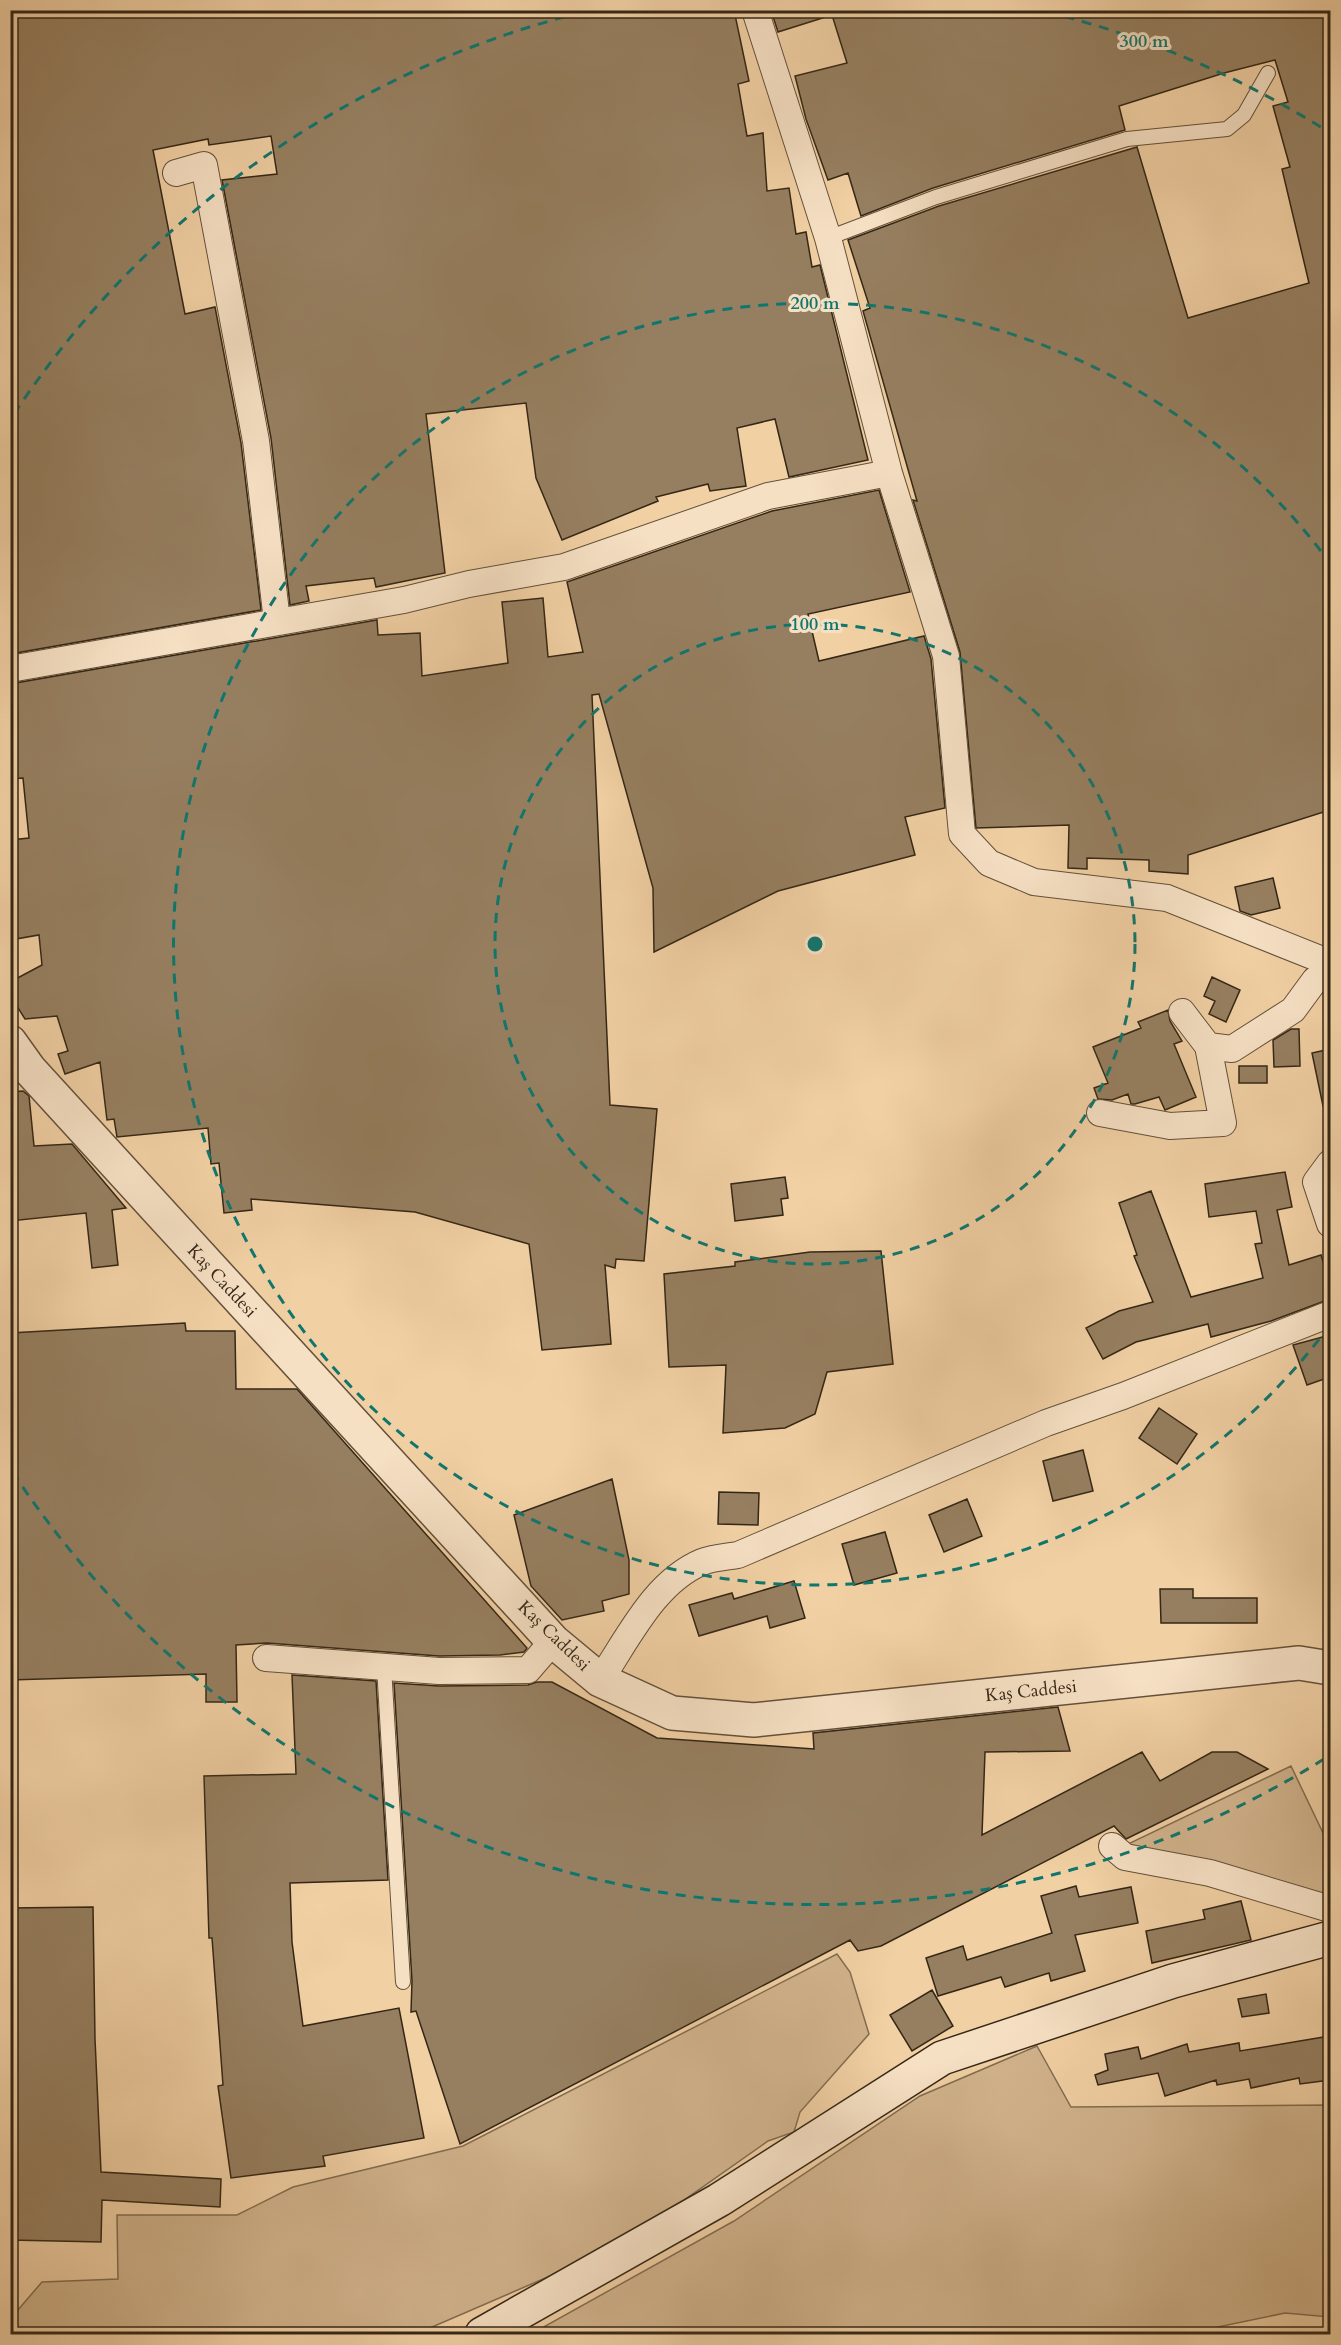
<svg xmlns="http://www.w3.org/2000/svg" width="1341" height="2345" font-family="Cardo,serif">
	<rect width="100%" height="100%" fill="#f1d0a4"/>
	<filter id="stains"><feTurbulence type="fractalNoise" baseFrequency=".00333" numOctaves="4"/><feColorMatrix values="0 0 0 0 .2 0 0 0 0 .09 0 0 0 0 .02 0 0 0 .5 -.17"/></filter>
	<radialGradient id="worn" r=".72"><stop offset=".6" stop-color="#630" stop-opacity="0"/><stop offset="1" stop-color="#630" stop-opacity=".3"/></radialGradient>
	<path fill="#d1b38c" stroke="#826d51" stroke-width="1.5" d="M 1291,1766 L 1324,1835 L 1330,1832 L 1330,1905 L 1128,1844 Z
		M 837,1954 L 850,1972 L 869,2034 L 800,2112 L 794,2132 L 768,2141 L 674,2207 L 550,2276 L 416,2334 L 11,2334 L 11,2318 L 42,2282 L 118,2279 L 117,2215 L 237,2215 L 293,2187 L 463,2146 Z
		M 1037,2046 L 1071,2107 L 1330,2105 L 1330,2317 L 1285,2313 L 1184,2334 L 531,2334 L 734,2221 L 920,2096 Z"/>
	<path fill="#967f60" stroke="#342716" stroke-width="1.5" d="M 10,10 L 734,10 L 749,81 L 738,84 L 747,136 L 763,133 L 767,191 L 789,188 L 796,234 L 806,232 L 812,267 L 820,265 L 868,460 L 789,477 L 775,419 L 737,428 L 746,486 L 710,491 L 708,484 L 656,497 L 658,501 L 562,540 L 536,478 L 526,403 L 426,414 L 445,573 L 376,587 L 374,578 L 306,586 L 309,601 L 290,605 L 271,438 L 222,180 L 277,174 L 271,136 L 209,145 L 208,139 L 153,150 L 185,314 L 215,307 L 241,443 L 261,610 L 10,654 Z
		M 771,10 L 1330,10 L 1330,810 L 1188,855 L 1188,874 L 1149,871 L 1149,860 L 1087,858 L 1087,869 L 1068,868 L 1069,825 L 976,828 L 960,652 L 913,500 L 917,501 L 863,311 L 870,308 L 848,240 L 939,206 L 1137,147 L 1188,318 L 1309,283 L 1282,169 L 1290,167 L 1273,106 L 1288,102 L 1275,60 L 1224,73 L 1119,106 L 1125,130 L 933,188 L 861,216 L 848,173 L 828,180 L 806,119 L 795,76 L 847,63 L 832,15 L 778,32 Z
		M 879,490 L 910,592 L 808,614 L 819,661 L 924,636 L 931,659 L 945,808 L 905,817 L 915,855 L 778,891 L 654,952 L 653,888 L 599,694 L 592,695 L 610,1105 L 657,1109 L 644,1261 L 616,1259 L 615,1268 L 605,1265 L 611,1344 L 542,1350 L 529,1244 L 415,1212 L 251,1199 L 252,1210 L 224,1213 L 219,1163 L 211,1164 L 208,1128 L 117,1137 L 114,1119 L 107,1120 L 100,1062 L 65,1074 L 58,1054 L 68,1051 L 57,1016 L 25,1019 L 10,995 L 10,982 L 42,965 L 39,935 L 10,940 L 10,840 L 29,838 L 23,778 L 10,779 L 10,684 L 377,620 L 378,635 L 420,633 L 422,676 L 508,663 L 502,602 L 543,598 L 548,657 L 583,652 L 567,582 L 772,511 Z
		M 1273,878 L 1280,908 L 1251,915 L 1240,911 L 1235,887 Z
		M 1212,977 L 1240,990 L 1226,1022 L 1209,1014 L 1215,1001 L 1204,996 Z
		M 1168,1010 L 1170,1021 L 1182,1041 L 1174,1044 L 1196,1097 L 1165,1110 L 1159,1097 L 1135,1104 L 1131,1104 L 1128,1094 L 1112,1100 L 1098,1099 L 1094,1088 L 1108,1083 L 1093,1047 L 1141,1028 L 1138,1022 Z
		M 1291,1029 L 1299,1029 L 1300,1066 L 1274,1067 L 1273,1040 Z
		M 1330,1049 L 1330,1105 L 1323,1106 L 1312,1053 Z
		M 1239,1066 L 1267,1066 L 1267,1083 L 1239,1083 Z
		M 23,1091 L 29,1096 L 34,1146 L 72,1144 L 126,1208 L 112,1210 L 118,1265 L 92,1268 L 86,1213 L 10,1221 L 10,1092 Z
		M 1285,1172 L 1292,1207 L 1277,1210 L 1289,1265 L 1321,1255 L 1330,1285 L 1330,1299 L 1271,1321 L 1211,1337 L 1208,1324 L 1136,1342 L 1103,1359 L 1086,1328 L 1119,1311 L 1153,1302 L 1134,1256 L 1137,1255 L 1119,1203 L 1151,1191 L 1191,1297 L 1263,1278 L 1255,1244 L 1262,1243 L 1256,1211 L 1209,1217 L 1205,1184 Z
		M 785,1177 L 788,1198 L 781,1199 L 783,1215 L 735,1221 L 731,1184 Z
		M 881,1251 L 893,1364 L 827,1372 L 815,1414 L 785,1428 L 723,1433 L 726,1365 L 669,1367 L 664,1274 L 735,1266 L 735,1262 L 810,1252 Z
		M 185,1323 L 186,1331 L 235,1331 L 236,1389 L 297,1389 L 527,1648 L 524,1652 L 500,1655 L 439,1656 L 267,1643 L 236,1645 L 237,1702 L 206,1702 L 206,1674 L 10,1680 L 10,1333 Z
		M 1330,1335 L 1330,1377 L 1307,1385 L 1293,1345 Z
		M 1159,1408 L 1197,1434 L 1177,1464 L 1139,1438 Z
		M 1083,1450 L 1093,1491 L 1053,1501 L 1043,1461 Z
		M 612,1479 L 629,1560 L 629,1594 L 602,1601 L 604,1611 L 562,1620 L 531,1586 L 514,1515 Z
		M 719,1492 L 759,1493 L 758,1525 L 718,1524 Z
		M 967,1499 L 982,1536 L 944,1552 L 929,1515 Z
		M 885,1532 L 897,1573 L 854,1585 L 842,1544 Z
		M 794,1581 L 805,1618 L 770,1628 L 767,1616 L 699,1636 L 689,1605 L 732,1593 L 734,1599 Z
		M 1160,1589 L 1193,1589 L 1193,1598 L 1257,1598 L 1257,1623 L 1161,1623 Z
		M 292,1675 L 376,1681 L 388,1880 L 290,1883 L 292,1942 L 303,2026 L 399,2008 L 424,2138 L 323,2156 L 325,2166 L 231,2178 L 218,2086 L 223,2085 L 212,1938 L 209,1938 L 204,1776 L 296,1774 Z
		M 537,1682 L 552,1682 L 657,1738 L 814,1749 L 813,1733 L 1058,1707 L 1070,1751 L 985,1752 L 982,1835 L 1142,1752 L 1160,1781 L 1212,1752 L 1237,1752 L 1268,1769 L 1126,1839 L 1114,1826 L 881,1946 L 858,1951 L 850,1940 L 460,2144 L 416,2011 L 411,2012 L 412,1981 L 394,1683 L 439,1686 L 528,1685 Z
		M 1076,1886 L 1079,1897 L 1131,1887 L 1138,1923 L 1075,1935 L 1085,1971 L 1051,1981 L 1049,1973 L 1005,1987 L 1001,1977 L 938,1996 L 926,1958 L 963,1946 L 967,1960 L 1052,1933 L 1041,1896 Z
		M 1241,1901 L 1251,1940 L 1152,1963 L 1146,1931 L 1205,1919 L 1203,1910 Z
		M 93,1907 L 95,2039 L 101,2172 L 221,2179 L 220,2207 L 102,2200 L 101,2242 L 10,2240 L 10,1908 Z
		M 932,1990 L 953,2026 L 912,2051 L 890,2015 Z
		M 1266,1994 L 1269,2013 L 1242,2017 L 1238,1999 Z
		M 1330,2036 L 1330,2080 L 1300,2084 L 1299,2078 L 1251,2088 L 1249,2079 L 1217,2085 L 1216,2080 L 1165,2096 L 1158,2073 L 1098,2085 L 1095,2075 L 1108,2070 L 1105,2054 L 1138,2047 L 1141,2059 L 1187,2044 L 1189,2052 L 1239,2043 L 1240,2051 Z"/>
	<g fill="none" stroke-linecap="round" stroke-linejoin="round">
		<g stroke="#63513a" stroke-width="16">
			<path id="service" d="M 828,238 L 936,197 L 1127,139 L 1227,129 L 1244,115 L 1268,73
				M 384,1667 L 403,1982"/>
		</g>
		<g stroke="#63513a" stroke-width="28">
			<path id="minor" d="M 755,10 L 828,238 L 889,473 L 946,656 L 962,834 L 989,863 L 1034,882 L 1167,898 L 1330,963
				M 176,173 L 204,165 L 256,441 L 277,621
				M 10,669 L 404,600 L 469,584 L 564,567 L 768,496 L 889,473
				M 1182,1012 L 1208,1046 L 1232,1049 L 1293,1010 L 1315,980 L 1330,970
				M 1100,1113 L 1170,1126 L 1223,1123 L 1208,1046
				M 1330,1163 L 1316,1182 L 1330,1224
				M 266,1658 L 439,1671 L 528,1670 L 553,1641
				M 600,1680 C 628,1639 654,1582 702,1562 C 712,1558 726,1557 738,1555 L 1046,1423 L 1123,1396 L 1330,1314
				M 1112,1846 L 1125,1857 L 1210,1873 L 1330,1909"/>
		</g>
		<g stroke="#63513a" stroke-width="36">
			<path id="tertiary" d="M 10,1042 L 30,1070 L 157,1209 L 553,1641 L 600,1680 L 672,1713 L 754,1720 L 1299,1663 L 1330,1668"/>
		</g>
		<g stroke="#342716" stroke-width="36">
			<path id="secondary" d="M 482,2334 L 719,2200 L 942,2058 L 1173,1981 L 1330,1938"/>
		</g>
		<use href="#service" stroke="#f6e0c4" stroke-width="14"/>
		<use href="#minor" stroke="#f6e0c4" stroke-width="26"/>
		<use href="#tertiary" stroke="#f6e0c4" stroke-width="33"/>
		<use href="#secondary" stroke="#f6e0c4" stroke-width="33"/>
	</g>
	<g fill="none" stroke="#0f766e" stroke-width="3" stroke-dasharray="10 8">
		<circle cx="815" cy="944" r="320"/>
		<path d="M1330 1325A641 641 0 1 1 1330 563"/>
		<path d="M1324 1759A961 961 0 0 1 14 1474M14 414A961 961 0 0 1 583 12M1047 12A961 961 0 0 1 1324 129"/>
	</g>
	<g text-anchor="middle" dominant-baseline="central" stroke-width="6" stroke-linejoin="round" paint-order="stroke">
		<g font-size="18" fill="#342716" stroke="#f6e0c4">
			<text transform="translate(222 1281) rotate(47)">Kaş Caddesi</text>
			<text transform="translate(554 1636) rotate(44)">Kaş Caddesi</text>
			<text transform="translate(1031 1691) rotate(-6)">Kaş Caddesi</text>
		</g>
	</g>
	<circle cx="815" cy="944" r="9" fill="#0f766e" stroke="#f6e0c4" stroke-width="3"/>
	<g font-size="18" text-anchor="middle" font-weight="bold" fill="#0f766e" stroke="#f6e0c4" stroke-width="6" stroke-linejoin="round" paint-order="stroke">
		<text x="1144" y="47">300 m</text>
		<text x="815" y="309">200 m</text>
		<text x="815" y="630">100 m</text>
	</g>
	<rect width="1341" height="2345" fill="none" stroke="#f1d0a4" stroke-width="36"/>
	<rect x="12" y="12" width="1317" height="2321" fill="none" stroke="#342716" stroke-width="3"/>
	<rect x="18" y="18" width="1305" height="2309" fill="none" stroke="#342716" stroke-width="1.5"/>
	<rect width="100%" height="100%" filter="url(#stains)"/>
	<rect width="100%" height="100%" fill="url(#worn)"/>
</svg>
